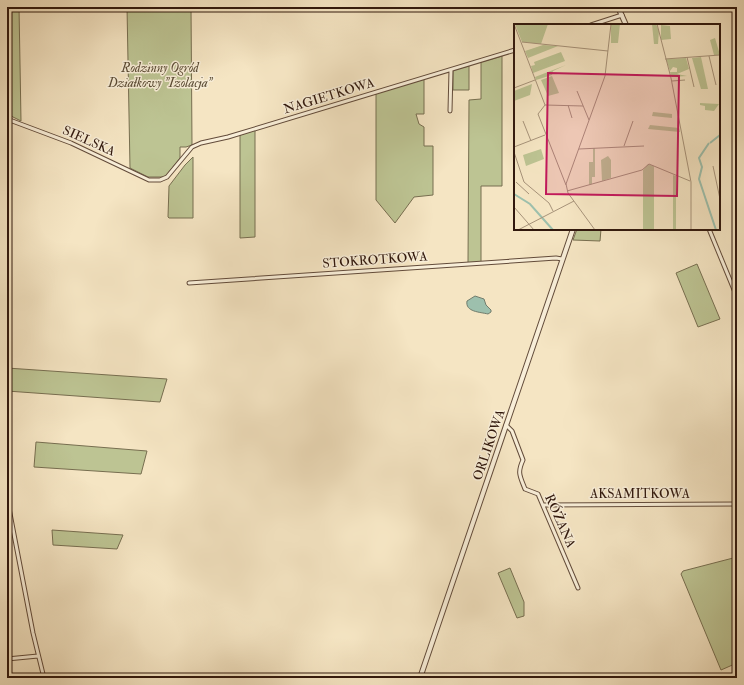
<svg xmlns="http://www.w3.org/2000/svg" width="744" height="685" font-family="'IM FELL Double Pica',serif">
	<rect width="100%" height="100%" fill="#f5e5c3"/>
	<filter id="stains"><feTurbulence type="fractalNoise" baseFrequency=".005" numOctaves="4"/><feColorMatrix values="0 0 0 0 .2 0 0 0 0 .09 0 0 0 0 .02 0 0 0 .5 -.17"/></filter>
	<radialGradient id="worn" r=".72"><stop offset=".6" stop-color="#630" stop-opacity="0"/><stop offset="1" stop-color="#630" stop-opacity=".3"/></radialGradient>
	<path fill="#bdc493" stroke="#776e50" d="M 7,7 L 19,7 L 21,121 L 7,114 Z
		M 127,7 L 191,7 L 192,145 L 186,147 L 180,147 L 180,158 L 165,177 L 148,177 L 130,168 Z
		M 502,56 L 502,186 L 481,186 L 481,262 L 468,263 L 469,100 L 481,99 L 481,62 Z
		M 469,66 L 469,90 L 453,90 L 453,70 Z
		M 424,79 L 424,114 L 416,114 L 419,124 L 424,127 L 424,146 L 433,146 L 433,195 L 414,197 L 395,223 L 376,200 L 376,93 Z
		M 255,130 L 255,237 L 240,238 L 240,135 Z
		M 193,157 L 193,218 L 169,218 L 168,217 L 169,186 L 185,165 Z
		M 577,229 L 601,229 L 600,241 L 573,240 Z
		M 697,264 L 720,319 L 698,327 L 676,273 Z
		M 7,368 L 167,379 L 160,402 L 7,391 Z
		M 36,442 L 147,451 L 141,474 L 34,467 Z
		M 52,530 L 123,535 L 117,549 L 53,545 Z
		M 737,557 L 737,663 L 721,670 L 681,574 L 683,571 Z
		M 510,568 L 524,602 L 524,616 L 517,618 L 498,573 Z"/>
	<path fill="#9dc0ad" stroke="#727d6d" d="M 475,296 L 484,299 L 486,305 L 491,310 L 491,312 L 488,314 C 480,312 465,312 467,301 Z"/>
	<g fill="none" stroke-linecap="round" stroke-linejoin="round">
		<g stroke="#624b3a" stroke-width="5">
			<path id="minor" d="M 591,25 L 622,15
				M 450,111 L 451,70
				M 7,119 L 71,143 L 149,180 L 160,180 L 167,177 L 192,147 L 201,143 L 228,137 L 515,50
				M 709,229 L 737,297
				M 189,283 L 556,258 L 562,259
				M 506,425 L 512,431 L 523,460 C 517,473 520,476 525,489 L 538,494 L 578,588
				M 7,498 L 33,633 L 44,678
				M 543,505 L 737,504
				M 7,659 L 38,656"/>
		</g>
		<g stroke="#624b3a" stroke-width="6">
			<path id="tertiary" d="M 618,7 L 626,25
				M 420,678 L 573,229"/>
		</g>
		<use href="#minor" stroke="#f8eed8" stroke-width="3"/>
		<use href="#tertiary" stroke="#f8eed8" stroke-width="4"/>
	</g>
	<g text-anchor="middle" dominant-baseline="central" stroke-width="3" stroke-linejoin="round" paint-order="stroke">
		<g font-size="13" font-style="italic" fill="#5b4c35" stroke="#f8eed8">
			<text x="160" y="68">Rodzinny Ogród<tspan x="160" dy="15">Działkowy "Izolacja"</tspan></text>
		</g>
		<g font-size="13" fill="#31180d" stroke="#f8eed8">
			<text transform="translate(329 96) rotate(-17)">NAGIETKOWA</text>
			<text transform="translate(89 141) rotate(24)">SIELSKA</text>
			<text transform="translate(375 260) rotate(-4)">STOKROTKOWA</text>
			<text transform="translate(489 445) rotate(-71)">ORLIKOWA</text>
			<text x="640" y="494">AKSAMITKOWA</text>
			<text transform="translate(560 521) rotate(66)">RÓŻANA</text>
		</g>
	</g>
	<g transform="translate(514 24)">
		<rect width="206" height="206" fill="#f5e5c3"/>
		<path d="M 1,0 L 34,0 L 27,20 L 8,18 ZM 106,0 L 104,19 L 97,19 L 97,1 ZM 138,0 L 142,0 L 145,7 L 144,20 L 140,20 ZM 147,1 L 156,2 L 157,15 L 147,16 ZM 201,14 L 206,31 L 200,31 L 196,16 ZM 29,21 L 44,22 L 14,34 L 11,27 ZM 47,28 L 51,37 L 19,49 L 17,42 L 21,41 L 20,38 ZM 187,33 L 194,65 L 187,65 L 178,34 ZM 172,34 L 175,45 L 163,50 L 173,52 L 158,53 L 156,48 L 163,48 L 163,44 L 159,43 L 156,47 L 152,35 ZM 52,41 L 39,47 L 38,51 L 22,56 L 21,53 ZM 38,52 L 45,69 L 34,72 L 27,56 ZM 18,60 L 16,71 L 0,77 L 0,67 ZM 186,79 L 205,80 L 200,87 L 191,86 L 191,82 L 186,81 ZM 139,88 L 158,90 L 158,94 L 138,92 ZM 136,101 L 165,104 L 166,108 L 134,105 ZM 79,124 L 81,124 L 81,153 L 78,153 L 78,160 L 75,161 L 75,138 L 79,138 ZM 27,125 L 30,135 L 12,142 L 9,131 ZM 94,132 L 97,136 L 97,154 L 88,157 L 87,136 ZM 134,140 L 140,142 L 140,206 L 129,206 L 129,146 ZM 159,151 L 162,152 L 162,206 L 159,206 Z" fill="#bdc493"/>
		<path fill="none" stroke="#9dc0ad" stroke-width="2" d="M 195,119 L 185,134 L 188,143 L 185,155 L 202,206M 196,119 L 206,111M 0,170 L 16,180 L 39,206"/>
		<path fill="none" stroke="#a7937a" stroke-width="1" d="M 0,0 L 31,81M 143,0 L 157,54 L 177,158 L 177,206M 143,0 L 161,0M 8,18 L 94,27M 195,32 L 202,61M 173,33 L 180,63M 151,35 L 206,31M 158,57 L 171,56M 0,64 L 21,56M 63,67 L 75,96M 31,81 L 24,90 L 52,161M 31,81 L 69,82M 54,81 L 58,94M 9,97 L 17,117M 110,122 L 119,97M 0,123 L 31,111M 65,125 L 130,122M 0,128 L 10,158 L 35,179 L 39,187M 199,142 L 206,175M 2,158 L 15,170M 53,167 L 128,146 L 135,140 L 176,157M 0,183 L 20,206M 4,206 L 60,177M 81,206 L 54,169 L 52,160 L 91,52 L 97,0"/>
		<path fill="#c2185b" fill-opacity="0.15" stroke="#c2185b" stroke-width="2" d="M 34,49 L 165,52 L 163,172 L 32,170 Z"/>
		<rect width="206" height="206" fill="none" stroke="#31180d" stroke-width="2"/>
	</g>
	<rect width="744" height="685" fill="none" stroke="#f5e5c3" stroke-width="24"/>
	<rect x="8" y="8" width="728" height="669" fill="none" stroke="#31180d" stroke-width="2"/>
	<rect x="12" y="12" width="720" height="661" fill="none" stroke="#31180d"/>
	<rect width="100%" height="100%" filter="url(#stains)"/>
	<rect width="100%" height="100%" fill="url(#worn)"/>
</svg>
